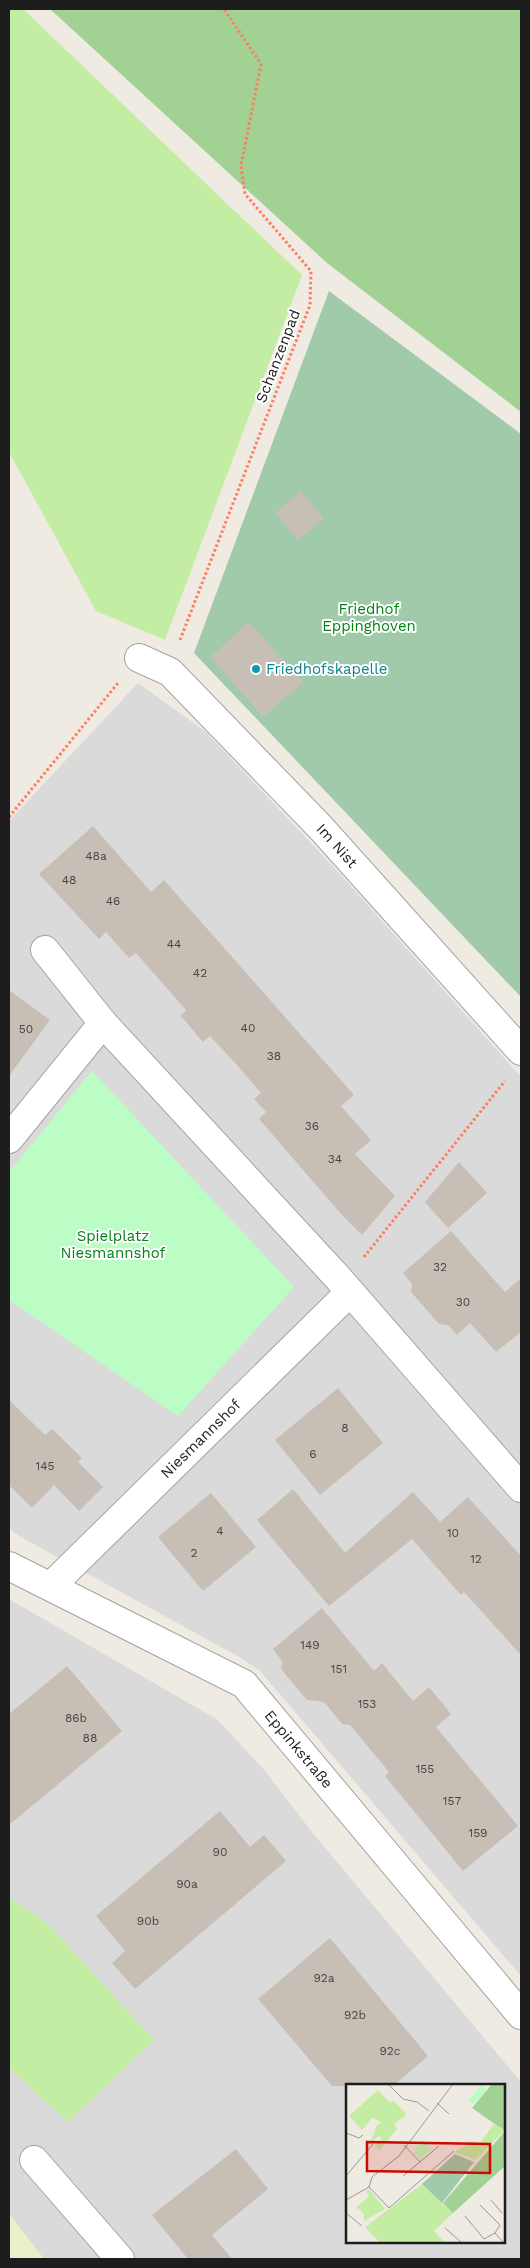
<svg xmlns="http://www.w3.org/2000/svg" width="530" height="2268" font-family="'Work Sans',sans-serif">
	<rect width="100%" height="100%" fill="#efebe2"/>
	<path fill="#dbdada" fill-rule="evenodd" d="M 138,683 L 206,732 L 342,876 L 521,1077 L 521,1976 L 260,1671 L 241,1658 L 19,1536 L 9,1528 L 9,821 Z
		M 9,1599 L 218,1720 L 265,1771 L 312,1832 L 521,2082 L 521,2259 L 44,2259 L 9,2214 L 9,2068 L 68,2122 L 49,1925 L 9,1897 ZM 348,2086 L 504,2086 L 504,2242 L 348,2242 Z"/>
	<path fill="#ebf0cb" d="M 9,2218 L 13,2219 L 44,2259 L 9,2259 Z"/>
	<path fill="#c4eda4" d="M 9,9 L 23,9 L 302,275 L 165,640 L 96,611 L 9,452 Z
		M 9,1897 L 49,1925 L 154,2040 L 68,2122 L 9,2068 Z"/>
	<path fill="#a2d293" d="M 50,9 L 521,9 L 521,412 L 327,263 Z"/>
	<path fill="#a1caaa" d="M 329,291 L 521,434 L 521,997 L 194,653 Z"/>
	<path fill="#bbfdc4" d="M 92,1071 L 294,1287 L 178,1416 L 9,1300 L 9,1172 Z"/>
	<path fill="#c7beb5" d="M 301,491 L 324,518 L 298,540 L 275,513 Z
		M 249,622 L 303,682 L 263,717 L 210,657 Z
		M 93,826 L 151,892 L 164,880 L 354,1095 L 341,1106 L 371,1140 L 355,1154 L 395,1196 L 362,1235 L 342,1215 L 259,1119 L 266,1112 L 254,1099 L 261,1093 L 236,1064 L 210,1036 L 203,1042 L 181,1016 L 186,1010 L 136,953 L 129,958 L 106,932 L 99,939 L 39,874 Z
		M 9,990 L 50,1020 L 9,1076 Z
		M 459,1162 L 487,1193 L 448,1228 L 425,1202 Z
		M 451,1231 L 505,1292 L 521,1278 L 521,1332 L 496,1352 L 470,1323 L 457,1335 L 448,1325 L 439,1324 L 411,1292 L 412,1284 L 403,1273 Z
		M 338,1388 L 383,1443 L 320,1495 L 275,1440 Z
		M 9,1400 L 45,1435 L 52,1429 L 82,1458 L 78,1462 L 103,1487 L 79,1511 L 54,1485 L 32,1508 L 9,1485 Z
		M 293,1489 L 345,1553 L 413,1492 L 440,1522 L 468,1497 L 521,1556 L 521,1655 L 464,1592 L 461,1595 L 412,1539 L 329,1606 L 257,1520 Z
		M 211,1493 L 256,1547 L 203,1591 L 158,1537 Z
		M 322,1608 L 374,1671 L 382,1663 L 413,1701 L 429,1687 L 451,1714 L 436,1727 L 518,1826 L 463,1871 L 385,1776 L 389,1772 L 350,1725 L 342,1724 L 324,1702 L 307,1700 L 281,1669 L 282,1661 L 273,1649 Z
		M 67,1666 L 122,1731 L 9,1825 L 9,1714 Z
		M 220,1811 L 250,1847 L 264,1835 L 286,1861 L 135,1989 L 112,1963 L 125,1951 L 96,1916 Z
		M 330,1938 L 428,2056 L 393,2086 L 332,2086 L 258,1999 Z
		M 236,2149 L 268,2189 L 212,2235 L 232,2259 L 188,2259 L 152,2215 Z"/>
	<g fill="none" stroke-linecap="round" stroke-linejoin="round">
		<g stroke="#a4a4a4" stroke-width="30">
			<g id="minor">
				<path id="s1" d="M 139,658 L 170,672 L 321,828 L 521,1051"/>
				<path d="M 45,950 L 103,1023 L 339,1279 L 521,1488"/>
				<path d="M 9,1139 L 103,1023"/>
				<path id="s2" d="M 9,1566 L 244,1684 L 521,2015"/>
				<path id="s3" d="M 51,1586 L 350,1292"/>
				<path d="M 34,2160 L 120,2259"/>
			</g>
		</g>
		<path stroke="#ff7c63" stroke-width="3" stroke-dasharray="2.5 2.5" stroke-linecap="butt" d="M 180,640 L 310,305 L 311,271 L 245,194 L 241,166 L 261,64 L 224,9
			M 9,817 L 118,683
			M 364,1257 L 505,1081"/>
		<use href="#minor" stroke="#fff" stroke-width="28"/>
	</g>
	<circle fill="#0f9aa8" stroke="#fff" stroke-width="2" cx="256" cy="669" r="5"/>
	<g text-anchor="middle" dominant-baseline="central" stroke-width="4" stroke-linejoin="round" paint-order="stroke">
		<g font-size="12" fill="#484543">
			<text x="96" y="856">48a</text>
			<text x="69" y="880">48</text>
			<text x="113" y="901">46</text>
			<text x="174" y="944">44</text>
			<text x="200" y="973">42</text>
			<text x="248" y="1028">40</text>
			<text x="26" y="1029">50</text>
			<text x="274" y="1056">38</text>
			<text x="312" y="1126">36</text>
			<text x="335" y="1159">34</text>
			<text x="440" y="1267">32</text>
			<text x="463" y="1302">30</text>
			<text x="345" y="1428">8</text>
			<text x="313" y="1454">6</text>
			<text x="45" y="1466">145</text>
			<text x="220" y="1531">4</text>
			<text x="453" y="1533">10</text>
			<text x="194" y="1553">2</text>
			<text x="476" y="1559">12</text>
			<text x="310" y="1645">149</text>
			<text x="339" y="1669">151</text>
			<text x="367" y="1704">153</text>
			<text x="76" y="1718">86b</text>
			<text x="90" y="1738">88</text>
			<text x="425" y="1769">155</text>
			<text x="452" y="1801">157</text>
			<text x="478" y="1833">159</text>
			<text x="220" y="1852">90</text>
			<text x="187" y="1884">90a</text>
			<text x="148" y="1921">90b</text>
			<text x="324" y="1978">92a</text>
			<text x="355" y="2015">92b</text>
			<text x="390" y="2051">92c</text>
		</g>
		<g font-size="15" fill="#1d1d1d" stroke="#fff">
			<text transform="translate(278 356) rotate(-69)">Schanzenpad</text>
			<text stroke="none"><textPath href="#s1" startOffset="275">Im Nist</textPath></text>
			<text stroke="none"><textPath href="#s3" startOffset="210">Niesmannshof</textPath></text>
			<text stroke="none"><textPath href="#s2" startOffset="348">Eppinkstraße</textPath></text>
		</g>
		<g font-size="15" fill="#038315" stroke="#fff">
			<text x="369" y="609">Friedhof<tspan x="369" dy="17">Eppinghoven</tspan></text>
			<text x="113" y="1236">Spielplatz<tspan x="113" dy="17">Niesmannshof</tspan></text>
		</g>
		<g font-size="15" fill="#0d838f" stroke="#fff" text-anchor="start">
			<text x="266" y="669">Friedhofskapelle</text>
		</g>
	</g>
	<g transform="translate(346 2084)">
		<rect width="159" height="159" fill="#efebe2"/>
		<path d="M 32,6 L 44,19 L 47,17 L 59,28 L 59,32 L 48,40 L 51,45 L 33,66 L 29,62 L 36,55 L 33,52 L 24,59 L 31,41 L 36,38 L 26,34 L 16,46 L 3,32 ZM 148,40 L 158,47 L 129,76 L 109,68 L 128,57 L 133,60 ZM 76,100 L 107,129 L 88,147 L 99,159 L 34,159 L 19,143 ZM 23,105 L 39,125 L 18,137 L 18,130 L 12,124 L 8,126 L 23,112 L 20,107 Z" fill="#c4eda4"/>
		<path d="M 146,0 L 159,0 L 159,82 L 107,129 L 97,119 L 159,47 L 126,24 Z" fill="#a2d293"/>
		<path d="M 109,70 L 128,78 L 96,119 L 76,100 Z" fill="#a1caaa"/>
		<path d="M 136,1 L 141,6 L 127,20 L 122,16 ZM 76,56 L 86,64 L 74,75 L 67,68 Z" fill="#bbfdc4"/>
		<path fill="none" stroke="#9b9993" stroke-width="1" d="M 42,0 L 57,15 L 71,18 L 83,27M 91,19 L 103,30M 0,49 L 13,54 L 17,51M 58,61 L 74,78M 0,92 L 27,60M 57,92 L 93,62M 23,103 L 43,124 L 108,67M 0,116 L 23,103 L 26,93 L 53,72 L 107,0M 145,116 L 156,129M 134,121 L 154,141 L 149,149M 0,129 L 16,142M 119,132 L 138,155 L 149,149 L 158,159M 99,144 L 116,159"/>
		<path fill="#ca0b00" fill-opacity="0.15" stroke="#ca0b00" stroke-width="2.5" d="M 21,58 L 144,60 L 144,89 L 21,87 Z"/>
		<rect width="159" height="159" fill="none" stroke="#1d1d1d" stroke-width="2.5"/>
	</g>
	<rect width="530" height="2268" fill="none" stroke="#1d1d1d" stroke-width="20"/>
</svg>
